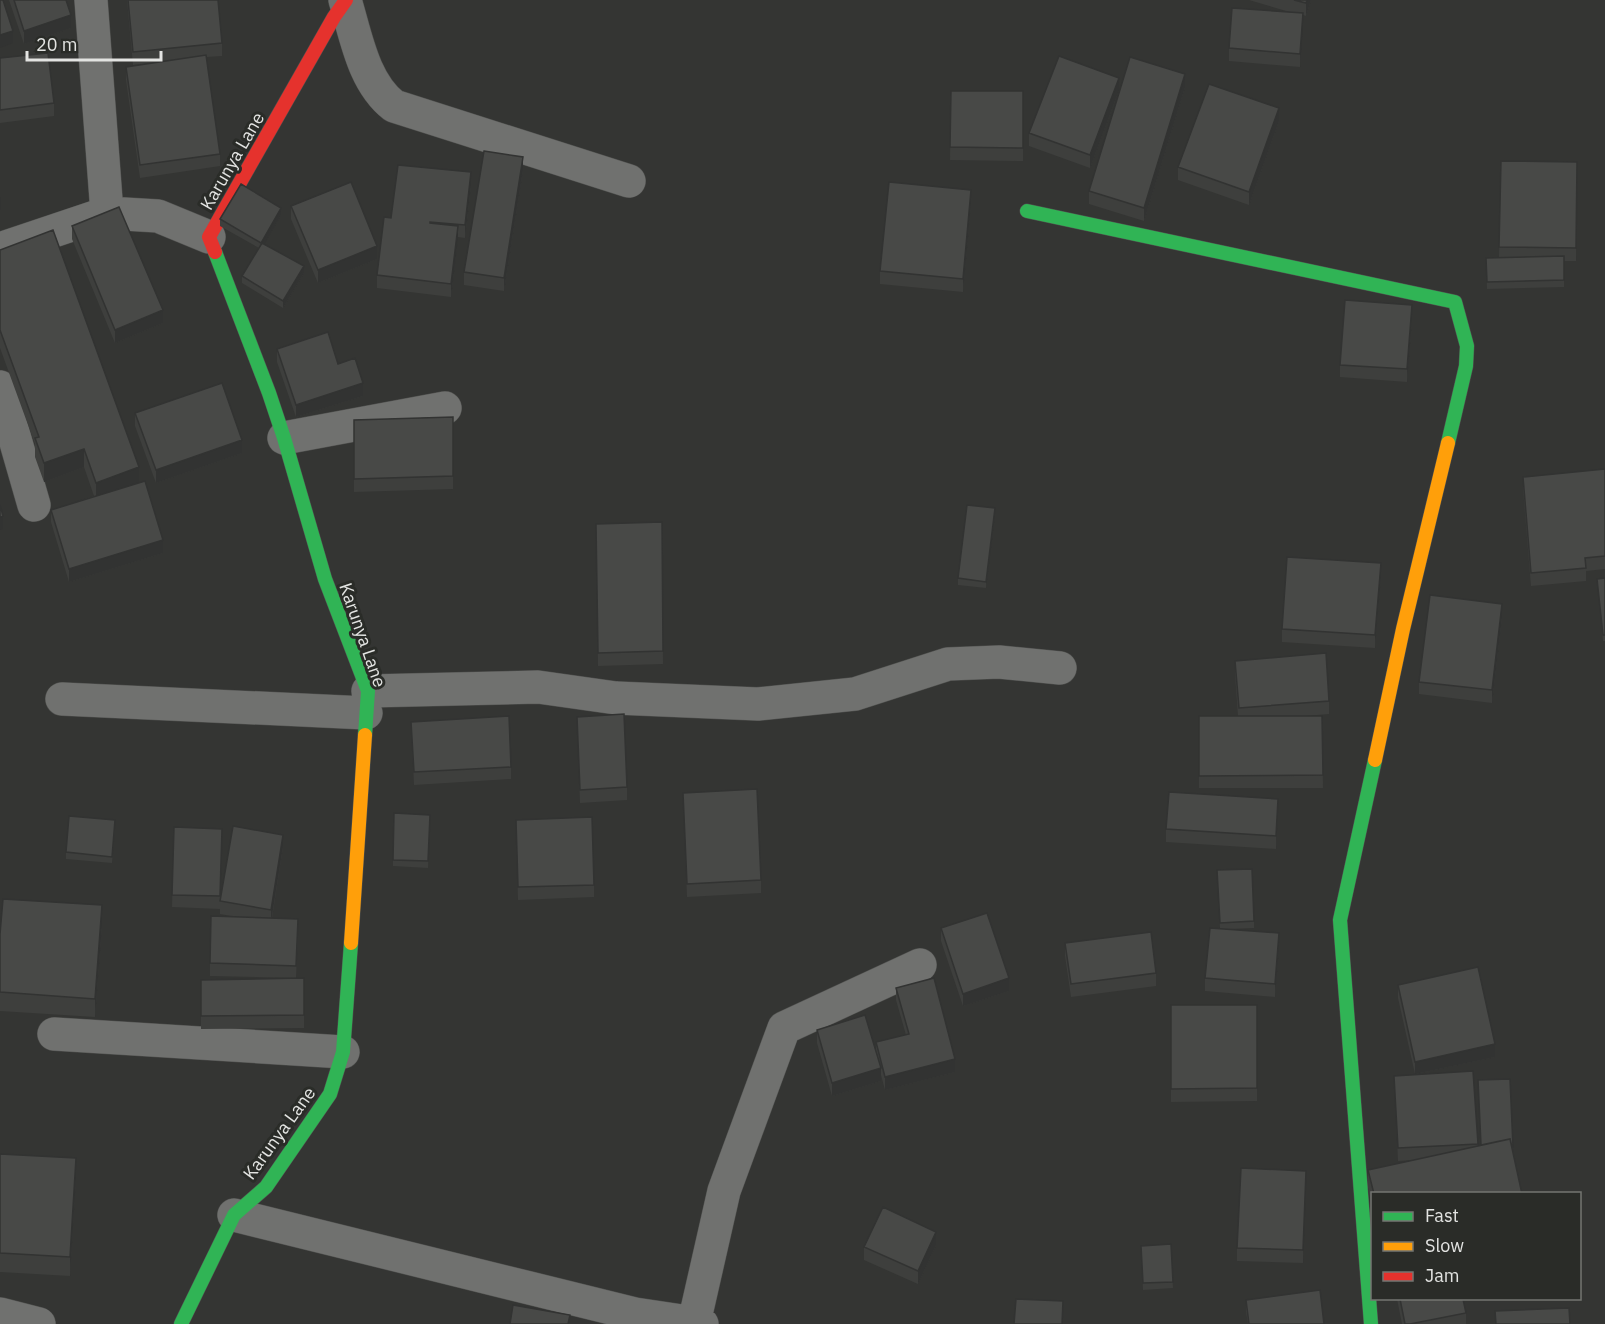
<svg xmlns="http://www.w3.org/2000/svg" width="1605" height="1324" font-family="'IBM Plex Sans',sans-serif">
	<rect width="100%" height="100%" fill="#343533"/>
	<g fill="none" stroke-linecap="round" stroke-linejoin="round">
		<g stroke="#50514f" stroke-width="34">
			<path id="street" d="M 91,0 L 107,213
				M 345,0 C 356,36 363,82 394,106 L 629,181
				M 0,249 L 107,213 L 158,216 L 209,237
				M 0,387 L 34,505
				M 284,438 L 445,408
				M 368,691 L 538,687 L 616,698 L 758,704 L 855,694 L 948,664 L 999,662 L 1060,668
				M 62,699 L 366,713
				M 54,1034 L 343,1052
				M 234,1215 L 635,1314 L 702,1324
				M 0,1314 L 39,1324
				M 694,1323 L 724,1191 L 784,1028 L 920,965"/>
		</g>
		<g stroke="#50514f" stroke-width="15">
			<path id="fast" d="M 1027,211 L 1455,302 L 1467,346 L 1466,366 L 1448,443
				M 215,252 L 269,393 L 284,438 L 325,579 L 368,691 L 365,735
				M 181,1324 L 234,1215 L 266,1187 L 330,1094 L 343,1052 L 351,943
				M 1371,1324 L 1340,920 L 1375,760"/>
		</g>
		<g stroke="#50514f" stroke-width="15">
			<path id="slow" d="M 1375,760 L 1403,629 L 1448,443
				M 351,943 L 365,735"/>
		</g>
		<g stroke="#50514f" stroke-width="15">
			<path id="jam" d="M 215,252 L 209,237 L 334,17 L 346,0"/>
		</g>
		<use href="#street" stroke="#70716f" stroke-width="33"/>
		<use href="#fast" stroke="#30b455" stroke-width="14"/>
		<use href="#slow" stroke="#ff9f0a" stroke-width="14"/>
		<use href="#jam" stroke="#e5322d" stroke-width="14"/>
	</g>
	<path fill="#3e3f3d" d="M 9,0 L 66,0 L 71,28 L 24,44 Z
		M 127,0 L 218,0 L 222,43 L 222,56 L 206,57 L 220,154 L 220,166 L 140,178 L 126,80 L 126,67 L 153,63 L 133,65 Z
		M 1249,0 L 1311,0 L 1306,16 L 1303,15 L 1300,67 L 1229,61 L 1229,48 L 1293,13 Z
		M 0,58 L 54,103 L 54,116 L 0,123 Z
		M 1185,87 L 1144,221 L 1089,204 L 1089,191 Z
		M 1119,90 L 1090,168 L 1029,146 L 1029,133 Z
		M 951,91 L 1023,91 L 1023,161 L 950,160 Z
		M 1279,121 L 1249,205 L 1178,180 L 1178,167 Z
		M 1501,161 L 1577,162 L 1576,261 L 1564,261 L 1564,287 L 1487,289 L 1486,258 L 1499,258 Z
		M 523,170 L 504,291 L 464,285 L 464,272 Z
		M 471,185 L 465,238 L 458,237 L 451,297 L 377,288 L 377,275 L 391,218 Z
		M 971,203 L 963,292 L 880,284 L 880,271 Z
		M 291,206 L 377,259 L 318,283 L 291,219 Z
		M 281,215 L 264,244 L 304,273 L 283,308 L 242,283 L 242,276 L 259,248 L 220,226 L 220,219 Z
		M 72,226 L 163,323 L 115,343 L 72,239 Z
		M 0,250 L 139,483 L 163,553 L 69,582 L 51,522 L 51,510 L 94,496 L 84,467 L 44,482 L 35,457 L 35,444 L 0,348 Z
		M 1412,318 L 1407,382 L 1340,377 L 1340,365 Z
		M 277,349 L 338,364 L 363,396 L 296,417 L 277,362 Z
		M 135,413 L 242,453 L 156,483 L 135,426 Z
		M 453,417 L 453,489 L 354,492 L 354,420 Z
		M 1605,469 L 1605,569 L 1586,571 L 1586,581 L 1531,586 L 1523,489 L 1523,477 Z
		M 995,515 L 986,588 L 958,585 L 958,578 Z
		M 662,522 L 663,664 L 598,666 L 596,524 Z
		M 1381,576 L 1375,648 L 1282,642 L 1282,629 Z
		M 1605,578 L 1605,641 L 1603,641 L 1597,579 Z
		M 1502,617 L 1492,703 L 1419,694 L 1419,682 Z
		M 1235,661 L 1329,701 L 1329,714 L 1305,716 L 1322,716 L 1323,788 L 1199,788 L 1199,716 L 1238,716 L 1235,674 Z
		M 577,717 L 627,787 L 627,800 L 580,803 Z
		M 411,722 L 511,767 L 511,779 L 414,785 Z
		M 683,793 L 761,880 L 761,893 L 687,897 Z
		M 1278,812 L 1276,849 L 1166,842 L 1166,829 Z
		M 430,815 L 428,868 L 393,866 L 393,860 Z
		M 115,826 L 112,863 L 66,859 L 66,852 Z
		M 174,827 L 222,841 L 220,909 L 172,907 Z
		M 516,833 L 594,885 L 594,897 L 518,900 Z
		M 283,847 L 272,918 L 298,932 L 296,978 L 210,976 L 210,963 L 237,917 L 220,914 L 220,901 Z
		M 1217,877 L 1254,921 L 1254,928 L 1229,929 L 1279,946 L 1275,997 L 1205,991 L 1205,978 L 1220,928 Z
		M 102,924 L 95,1017 L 0,1011 L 0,934 Z
		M 941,928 L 1009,991 L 963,1006 L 941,941 Z
		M 1065,943 L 1156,973 L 1156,986 L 1071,997 L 1065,956 Z
		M 304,978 L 304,1028 L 201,1029 L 201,980 Z
		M 1398,985 L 1495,1057 L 1415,1074 L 1398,998 Z
		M 896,988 L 955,1072 L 885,1090 L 881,1075 L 881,1081 L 832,1096 L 817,1043 L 817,1030 L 876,1051 L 876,1042 L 906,1035 L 896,1000 Z
		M 1171,1005 L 1257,1005 L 1257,1101 L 1171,1102 Z
		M 1473,1071 L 1478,1146 L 1481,1145 L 1510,1079 L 1513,1151 L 1522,1194 L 1372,1194 L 1372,1207 L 1368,1188 L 1368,1170 L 1413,1160 L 1398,1161 L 1394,1076 Z
		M 0,1154 L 76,1177 L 70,1276 L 0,1272 Z
		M 1306,1184 L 1303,1263 L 1237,1261 L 1237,1248 Z
		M 1171,1244 L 1173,1288 L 1143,1290 L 1141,1246 Z
		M 936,1245 L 918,1284 L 864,1260 L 864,1247 Z
		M 1397,1299 L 1463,1299 L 1466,1313 L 1466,1324 L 1402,1324 Z
		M 1246,1300 L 1324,1324 L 1248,1324 L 1246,1312 Z"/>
	<path fill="#323332" d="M 1307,0 L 1311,0 L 1306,16 L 1306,3 Z
		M 1303,13 L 1303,26 L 1300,67 L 1300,54 Z
		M 71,15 L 71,28 L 24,44 L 24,31 Z
		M 13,31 L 13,43 L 0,48 L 0,35 Z
		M 1185,74 L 1185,87 L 1144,221 L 1144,208 Z
		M 1119,78 L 1119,90 L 1090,168 L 1090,155 Z
		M 1279,108 L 1279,121 L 1249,205 L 1249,192 Z
		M 523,157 L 523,170 L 504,291 L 504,278 Z
		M 471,172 L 471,185 L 465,238 L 465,225 Z
		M 971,190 L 971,203 L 963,292 L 963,279 Z
		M 0,197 L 1,197 L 1,209 L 0,210 Z
		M 281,208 L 281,215 L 261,250 L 261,243 Z
		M 458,226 L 458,239 L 451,297 L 451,284 Z
		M 377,246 L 377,259 L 318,283 L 318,270 Z
		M 304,266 L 304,273 L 283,308 L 283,301 Z
		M 1412,305 L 1412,318 L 1407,382 L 1407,369 Z
		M 163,310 L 163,323 L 115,343 L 115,330 Z
		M 363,383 L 363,396 L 296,417 L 296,405 Z
		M 242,440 L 242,453 L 156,483 L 156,470 Z
		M 84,449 L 84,467 L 44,482 L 44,463 Z
		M 139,467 L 139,486 L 96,501 L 96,483 Z
		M 995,508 L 995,515 L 986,588 L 986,582 Z
		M 3,516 L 3,529 L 0,530 L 0,517 Z
		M 163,540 L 163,553 L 69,582 L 69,569 Z
		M 1381,563 L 1381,576 L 1375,648 L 1375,635 Z
		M 1502,604 L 1502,617 L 1492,703 L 1492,690 Z
		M 1278,799 L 1278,812 L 1276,849 L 1276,836 Z
		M 283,835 L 283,847 L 271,922 L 271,910 Z
		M 102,905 L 102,924 L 95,1017 L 95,999 Z
		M 1279,933 L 1279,946 L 1275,997 L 1275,984 Z
		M 1009,978 L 1009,991 L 963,1006 L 963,994 Z
		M 1495,1044 L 1495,1057 L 1415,1074 L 1415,1062 Z
		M 955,1059 L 955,1072 L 885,1090 L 885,1077 Z
		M 881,1068 L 881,1081 L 832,1096 L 832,1083 Z
		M 76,1158 L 76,1177 L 70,1276 L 70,1257 Z
		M 1306,1171 L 1306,1184 L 1303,1263 L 1303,1250 Z
		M 936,1232 L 936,1245 L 918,1284 L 918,1271 Z"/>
	<path fill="#484947" stroke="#323332" stroke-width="1.5" d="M 0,0 L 3,0 L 13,31 L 0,35 Z
		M 14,0 L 66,0 L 71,15 L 24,31 Z
		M 128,0 L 218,0 L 222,43 L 133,52 Z
		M 1294,0 L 1307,0 L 1306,3 Z
		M 1232,8 L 1303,13 L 1300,54 L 1229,48 Z
		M 48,53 L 54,103 L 0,110 L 0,58 Z
		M 206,55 L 220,154 L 140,165 L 126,67 Z
		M 1059,56 L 1119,78 L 1090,155 L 1029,133 Z
		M 1130,57 L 1185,74 L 1144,208 L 1089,191 Z
		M 1209,84 L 1279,108 L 1249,192 L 1178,167 Z
		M 951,91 L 1023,91 L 1023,148 L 950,147 Z
		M 484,151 L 523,157 L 504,278 L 464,272 Z
		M 1501,161 L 1577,162 L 1576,248 L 1499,247 Z
		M 398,165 L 471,172 L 465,225 L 430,222 L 430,223 L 458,226 L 451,284 L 377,275 L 384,217 L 391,218 Z
		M 351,182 L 377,246 L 318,270 L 291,206 Z
		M 889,182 L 971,190 L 963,279 L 880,271 Z
		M 241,184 L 281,208 L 261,243 L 220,219 Z
		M 119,207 L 163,310 L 115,330 L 72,226 Z
		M 53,230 L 139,467 L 96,483 L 84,449 L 44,463 L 35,438 L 39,437 L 0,330 L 0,250 Z
		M 262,243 L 304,266 L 283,301 L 242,276 Z
		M 1564,256 L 1564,280 L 1487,282 L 1486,258 Z
		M 1345,300 L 1412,305 L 1407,369 L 1340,365 Z
		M 328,332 L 338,364 L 355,358 L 363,383 L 296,405 L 277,349 Z
		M 222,383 L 242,440 L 156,470 L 135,413 Z
		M 453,417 L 453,476 L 354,479 L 354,420 Z
		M 1605,469 L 1605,556 L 1585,558 L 1586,568 L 1531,573 L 1523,477 Z
		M 145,481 L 163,540 L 69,569 L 51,510 Z
		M 0,505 L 3,516 L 0,517 Z
		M 967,505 L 995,508 L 986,582 L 958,578 Z
		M 662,522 L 663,651 L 598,653 L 596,524 Z
		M 1287,557 L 1381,563 L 1375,635 L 1282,629 Z
		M 1605,578 L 1605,635 L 1603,635 L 1597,579 Z
		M 1430,595 L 1502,604 L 1492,690 L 1419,682 Z
		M 1326,653 L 1329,701 L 1239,708 L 1235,661 Z
		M 624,714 L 627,787 L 580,790 L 577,717 Z
		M 509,716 L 511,767 L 414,772 L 411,722 Z
		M 1199,716 L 1322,716 L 1323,775 L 1199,776 Z
		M 757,789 L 761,880 L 687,884 L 683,793 Z
		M 1169,792 L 1278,799 L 1276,836 L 1166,829 Z
		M 394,813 L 430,815 L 428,861 L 393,860 Z
		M 69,816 L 115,820 L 112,857 L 66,852 Z
		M 592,817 L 594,885 L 518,887 L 516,820 Z
		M 233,826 L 283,835 L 271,910 L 220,901 Z
		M 174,827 L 222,829 L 220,896 L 172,895 Z
		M 1252,869 L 1254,921 L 1220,923 L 1217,870 Z
		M 3,899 L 102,905 L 95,999 L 0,992 L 0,934 Z
		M 987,913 L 1009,978 L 963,994 L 941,928 Z
		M 211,916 L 298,919 L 296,966 L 210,963 Z
		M 1210,928 L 1279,933 L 1275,984 L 1205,978 Z
		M 1151,932 L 1156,973 L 1071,984 L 1065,943 Z
		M 1478,967 L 1495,1044 L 1415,1062 L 1398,985 Z
		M 304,978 L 304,1015 L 201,1016 L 201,980 Z
		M 934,978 L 955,1059 L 885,1077 L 876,1042 L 909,1034 L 896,988 Z
		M 1171,1005 L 1257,1005 L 1257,1088 L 1171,1089 Z
		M 865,1015 L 881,1068 L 832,1083 L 817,1030 Z
		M 1473,1071 L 1478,1144 L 1398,1148 L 1394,1076 Z
		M 1510,1079 L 1513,1147 L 1512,1147 L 1510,1139 L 1481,1145 L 1478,1080 Z
		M 1510,1139 L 1522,1194 L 1374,1194 L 1368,1170 Z
		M 0,1154 L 76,1158 L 70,1257 L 0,1253 Z
		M 1241,1168 L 1306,1171 L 1303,1250 L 1237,1248 Z
		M 883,1207 L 936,1232 L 918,1271 L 864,1247 Z
		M 1171,1244 L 1173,1282 L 1143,1283 L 1141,1246 Z
		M 1320,1290 L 1324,1324 L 1249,1324 L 1246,1300 Z
		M 1016,1299 L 1063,1301 L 1062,1324 L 1014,1324 Z
		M 1400,1299 L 1463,1299 L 1466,1313 L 1410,1324 L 1405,1324 Z
		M 513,1305 L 570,1315 L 568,1324 L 510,1324 Z
		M 1569,1308 L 1570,1324 L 1496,1324 L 1495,1311 Z"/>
	<g text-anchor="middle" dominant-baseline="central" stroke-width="6" stroke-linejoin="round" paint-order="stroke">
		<g font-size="18" fill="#e3e4e2" stroke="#2a2c28">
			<text transform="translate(232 161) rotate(-60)">Karunya Lane</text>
			<text transform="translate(363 635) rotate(71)">Karunya Lane</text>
			<text transform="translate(279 1133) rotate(-54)">Karunya Lane</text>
		</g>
	</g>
	<rect x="1371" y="1192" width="210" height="108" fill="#2a2c28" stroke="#747672" stroke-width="1.5"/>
	<rect x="1383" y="1212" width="30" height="9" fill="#30b455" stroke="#747672" stroke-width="1.5"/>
	<text x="1425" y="1222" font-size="18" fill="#e3e4e2">Fast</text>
	<rect x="1383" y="1242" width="30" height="9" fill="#ff9f0a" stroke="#747672" stroke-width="1.5"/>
	<text x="1425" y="1252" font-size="18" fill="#e3e4e2">Slow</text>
	<rect x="1383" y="1272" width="30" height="9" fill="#e5322d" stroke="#747672" stroke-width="1.5"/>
	<text x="1425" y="1282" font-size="18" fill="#e3e4e2">Jam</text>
	<path d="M27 51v9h134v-9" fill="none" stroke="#e3e4e2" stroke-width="3"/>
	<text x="36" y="51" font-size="18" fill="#e3e4e2" stroke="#2a2c28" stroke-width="4.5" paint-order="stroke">20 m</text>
</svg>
